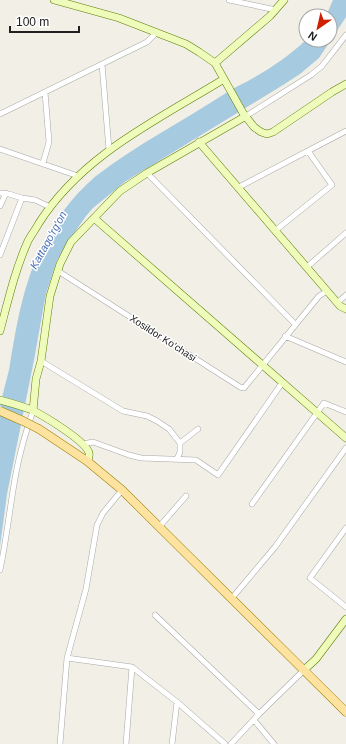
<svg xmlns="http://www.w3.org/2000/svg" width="346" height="744" font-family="Helvetica,sans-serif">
	<rect width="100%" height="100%" fill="#f1efe6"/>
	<path fill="#a6cadf" d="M 333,0 L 346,0 L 346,17 L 319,58 L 300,74 L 283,85 L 126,181 L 93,208 L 86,216 L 66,245 L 57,260 L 46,293 L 34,360 L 7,494 L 0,546 L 0,408 C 2,395 6,382 9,370 C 14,340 19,307 29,278 C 41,240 65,202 96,176 C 136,145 183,121 226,93 C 235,87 245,83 255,77 C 273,67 291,54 306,40 L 330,40 L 330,16 L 326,16 Z"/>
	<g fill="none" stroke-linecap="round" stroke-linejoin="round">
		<g stroke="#a7a7a7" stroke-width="6">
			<path id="street" d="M 229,0 L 276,10
				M 102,64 L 109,150
				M 0,114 L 147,42 L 157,32
				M 246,116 L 311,75 L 322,66 L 346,35
				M 0,149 L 78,176
				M 43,163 L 49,142 L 45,92
				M 147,173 L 295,324
				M 239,187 L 346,131
				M 0,193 L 9,194 L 22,198 L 35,200 L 50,207
				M 0,206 L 6,193
				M 276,230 L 332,185 L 308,151
				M 0,255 L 22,198
				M 307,267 L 346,233
				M 58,271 L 240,387 L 244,388 L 319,296 L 327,291
				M 337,303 L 346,295
				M 285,336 L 346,362
				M 41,361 L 123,411 L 147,416 L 157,421 L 169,429 L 180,443 L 180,452 L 177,459
				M 180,443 L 198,429
				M 83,444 L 93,442 L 129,455 L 141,458 L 196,460 L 218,475 L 282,383
				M 252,504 L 324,403 L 346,412
				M 159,527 L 186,496
				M 346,528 L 310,578 L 346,607
				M 0,570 C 7,537 10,505 16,473 C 20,452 26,431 33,411
				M 232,598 L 275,547 L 346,448
				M 155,615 L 259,714
				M 67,658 L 132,667 L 177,702 L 225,744
				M 254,720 L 274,744
				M 60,744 L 67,658 L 86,589 L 97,525 L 103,513 L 122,490
				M 126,744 L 132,667
				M 172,744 L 177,702
				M 231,744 L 259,714 L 304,670"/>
		</g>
		<g stroke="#5d7b03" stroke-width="8">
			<path id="secondary" d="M 54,0 L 119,18 L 186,44 L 199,52 L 215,63 L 243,113 L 254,127 L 261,132 L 267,134 L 273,132 L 332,92 L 346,84
				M 215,63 L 270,16 L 284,0
				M 199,142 L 340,306 L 346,309
				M 94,218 L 346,438
				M 0,331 C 8,301 15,270 28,241 C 31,235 36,229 39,223 C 82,155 157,120 224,79
				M 0,400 C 11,403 22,406 32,410 C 44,416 86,441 89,453 C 90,456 89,458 87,461
				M 33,411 L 36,379 L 41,361 L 50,296 L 60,264 L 71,242 L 120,191 L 147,173 L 246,116
				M 304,670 L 316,659 L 346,619"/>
		</g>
		<g stroke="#9c8000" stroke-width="9">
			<path id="primary" d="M 39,429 L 87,461 L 122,490 L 346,712"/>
		</g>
		<use href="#street" stroke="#fff" stroke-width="5"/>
		<use href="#secondary" stroke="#eefbba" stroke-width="7"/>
		<use href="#primary" stroke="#fde39f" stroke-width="8"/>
		<g stroke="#9c8000" stroke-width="9" stroke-linecap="butt">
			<path id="primary-bridge" d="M 0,411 L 23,421 L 39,429"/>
		</g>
		<use href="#primary-bridge" stroke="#fde39f" stroke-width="8"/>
	</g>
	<g text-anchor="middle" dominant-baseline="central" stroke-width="3" stroke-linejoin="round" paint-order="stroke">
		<g font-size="10" fill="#202020" stroke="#fff">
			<text transform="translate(163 338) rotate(33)">Xosildor Ko’chasi</text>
		</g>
		<g font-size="11" font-style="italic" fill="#4a6fb3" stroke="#fff">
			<text transform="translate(48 240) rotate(-61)">Kattaqo'rg'on</text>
		</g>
	</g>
	<g transform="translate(318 28) rotate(214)"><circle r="19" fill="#ffffff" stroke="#a6a6a6"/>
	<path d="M0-3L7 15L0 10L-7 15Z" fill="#d01f00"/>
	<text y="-6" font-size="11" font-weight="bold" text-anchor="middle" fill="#202020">N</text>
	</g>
	<path d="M10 26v6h69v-6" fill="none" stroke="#202020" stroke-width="2"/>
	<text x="16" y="26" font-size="12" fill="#202020" stroke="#ffffff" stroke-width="3" paint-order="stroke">100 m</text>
</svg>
